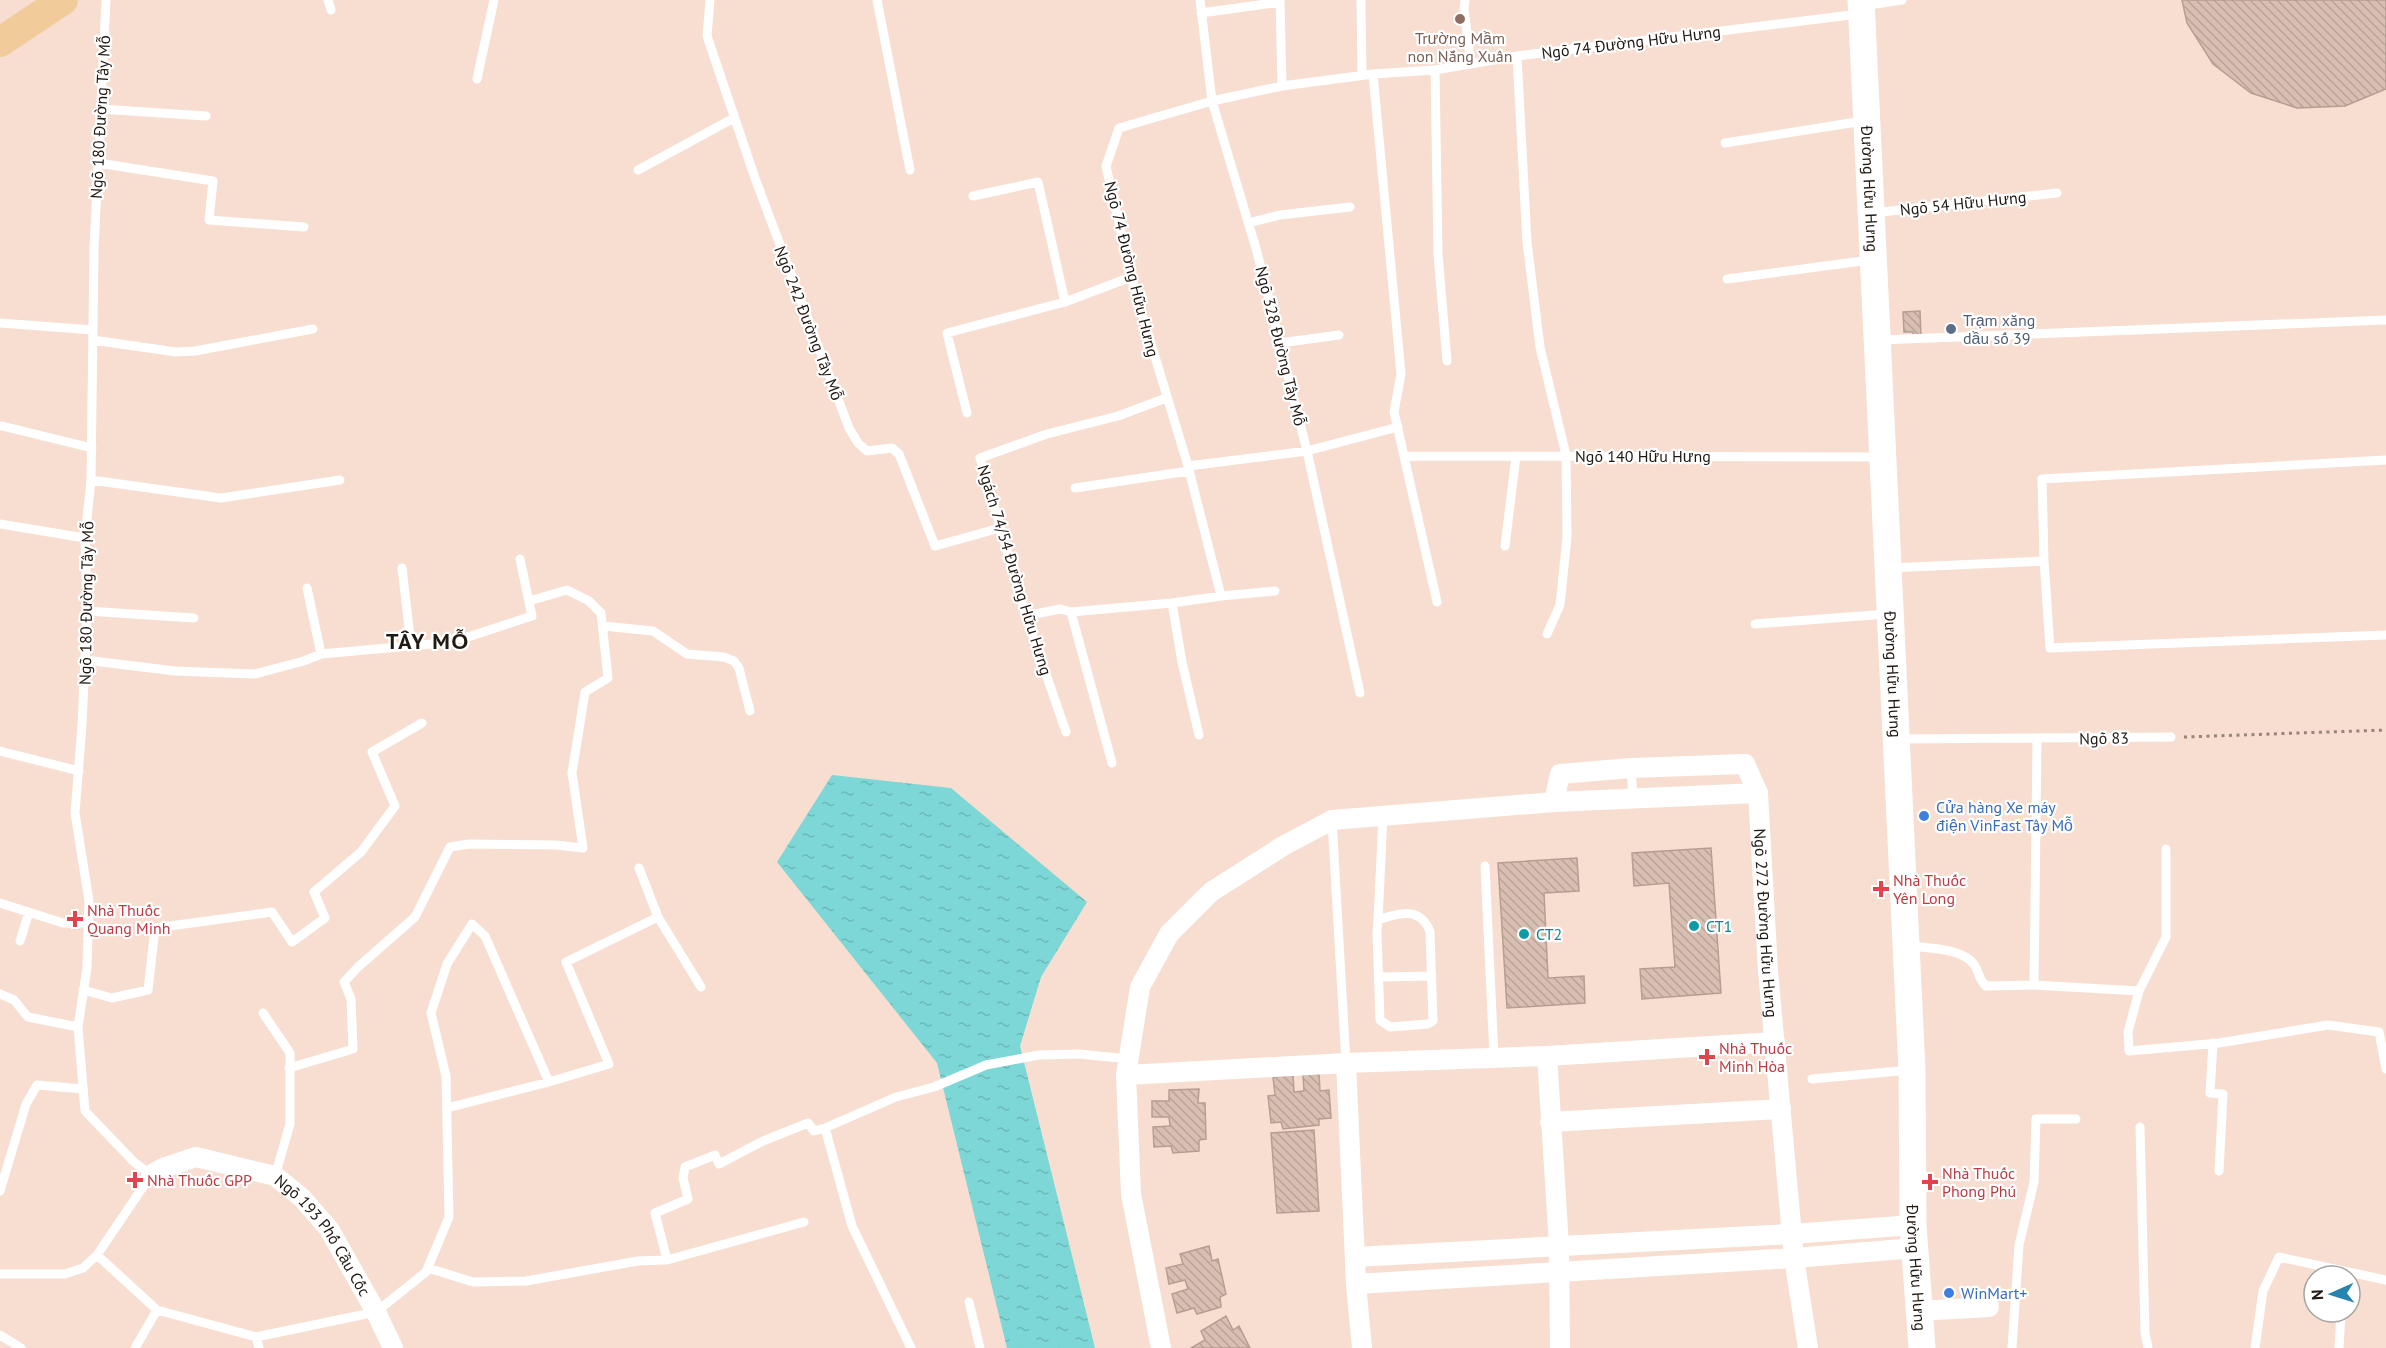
<svg xmlns="http://www.w3.org/2000/svg" width="2386" height="1348" font-family="'PT Sans',sans-serif">
	<defs>
		<pattern id="water-ripples" width="26" height="14" patternUnits="userSpaceOnUse" patternTransform="scale(1.5)"><rect width="26" height="14" fill="#7cd7d6"/><path d="M2 4q2-2 4 0t4 0M15 11q2-2 4 0t4 0" fill="none" stroke="#6bb8b7"/></pattern>
		<pattern id="building-back-hatch" width="6" height="6" patternUnits="userSpaceOnUse" patternTransform="scale(1.5)"><rect width="6" height="6" fill="#d8bfb2"/><path d="M-1 5l2 2M0 0l6 6M5-1l2 2" fill="none" stroke="#b9a398"/></pattern>
	</defs>
	<rect width="100%" height="100%" fill="#f7ded0"/>
	<path fill="url(#water-ripples)" d="M 832,775 L 951,788 L 1087,902 L 1041,977 L 1020,1046 L 1095,1348 L 1007,1348 L 937,1063 L 777,862 Z"/>
	<path fill="url(#building-back-hatch)" stroke="#b69e92" stroke-width="1.5" d="M 2182,0 L 2386,0 L 2386,89 L 2345,106 L 2297,108 L 2251,93 L 2213,64 L 2187,23 Z
		M 1920,311 L 1921,337 L 1913,337 L 1913,332 L 1904,332 L 1903,312 Z
		M 1711,848 L 1721,993 L 1642,999 L 1640,969 L 1675,967 L 1669,883 L 1634,886 L 1632,853 Z
		M 1577,858 L 1579,891 L 1544,893 L 1548,978 L 1584,976 L 1585,1003 L 1507,1008 L 1498,863 Z
		M 1303,1074 L 1319,1074 L 1320,1091 L 1329,1090 L 1331,1118 L 1319,1119 L 1319,1125 L 1283,1129 L 1281,1122 L 1271,1123 L 1268,1096 L 1275,1095 L 1273,1077 L 1293,1075 L 1294,1092 L 1304,1091 Z
		M 1199,1089 L 1198,1103 L 1205,1103 L 1206,1139 L 1199,1140 L 1199,1151 L 1173,1153 L 1171,1146 L 1154,1147 L 1153,1127 L 1170,1126 L 1169,1117 L 1152,1117 L 1152,1101 L 1169,1101 L 1169,1090 Z
		M 1314,1130 L 1319,1211 L 1277,1213 L 1271,1133 Z
		M 1209,1246 L 1212,1261 L 1218,1259 L 1226,1294 L 1220,1297 L 1221,1307 L 1197,1314 L 1194,1308 L 1177,1313 L 1172,1294 L 1188,1289 L 1185,1280 L 1169,1284 L 1166,1268 L 1183,1264 L 1180,1254 Z
		M 1226,1316 L 1233,1330 L 1239,1326 L 1250,1348 L 1191,1348 L 1205,1340 L 1201,1331 Z"/>
	<g fill="none" stroke-linecap="round" stroke-linejoin="round">
		<path stroke="#97857b" stroke-width="3" stroke-dasharray="3 4.5" stroke-linecap="butt" d="M 2184,737 L 2386,730"/>
		<path stroke="#fff" stroke-width="9" d="M 328,0 L 331,10
			M 710,0 L 707,36 L 756,181 L 849,428 L 858,443 L 867,451 L 892,448 L 899,454 L 935,546 L 1000,528
			M 877,0 L 910,170
			M 1200,0 L 1212,101 L 1257,252 L 1307,451 L 1360,693
			M 1280,0 L 1282,86
			M 1361,0 L 1362,75
			M 1465,0 L 1464,9 L 1471,64
			M 1862,6 L 1902,0
			M 1201,13 L 1280,2
			M 1517,56 L 1527,242 L 1540,347 L 1566,455 L 1567,537 L 1560,605 L 1547,634
			M 1435,70 L 1438,254 L 1447,361
			M 1373,74 L 1401,374 L 1394,412 L 1437,602
			M 477,79 L 494,0
			M 100,109 L 206,116
			M 1725,143 L 1863,121
			M 98,163 L 213,181 L 209,220 L 304,227
			M 638,170 L 734,118
			M 973,196 L 1038,182 L 1065,302
			M 1872,213 L 2057,193
			M 1248,223 L 1280,215 L 1350,207
			M 1727,279 L 1870,260
			M 0,323 L 93,330
			M 93,340 L 176,352 L 195,351 L 313,329
			M 1880,340 L 2386,320
			M 1280,343 L 1339,335
			M 967,413 L 947,333 L 1065,302 L 1131,277
			M 2,426 L 92,448
			M 1404,456 L 1879,457
			M 2386,460 L 2042,479 L 2044,561 L 2050,648 L 2386,635
			M 1188,466 L 1307,451 L 1398,427
			M 91,480 L 221,498 L 340,480
			M 1075,488 L 1189,471
			M 0,524 L 85,538
			M 1505,546 L 1516,456
			M 402,568 L 411,645
			M 1889,568 L 2044,561
			M 307,588 L 321,654
			M 1221,596 L 1275,591
			M 1172,603 L 1182,662 L 1199,735
			M 87,611 L 194,618
			M 1071,612 L 1112,763
			M 1026,616 L 1060,609 L 1071,612 L 1172,603 L 1221,596 L 1188,466 L 1131,277 L 1106,166 L 1119,128 L 1212,101 L 1282,86 L 1373,74 L 1435,70 L 1517,56 L 1859,14
			M 1755,624 L 1887,614
			M 603,626 L 653,631 L 687,654 L 724,657 L 734,661 L 739,668 L 750,711
			M 85,660 L 175,671 L 255,674 L 304,661 L 321,654 L 432,644 L 471,636 L 532,616 L 520,559
			M 1066,732 L 1026,616 L 980,458 L 1047,434 L 1118,416 L 1166,398
			M 1898,739 L 2171,737
			M 0,751 L 79,771
			M 1631,768 L 1633,798
			M 1332,820 L 1346,1063
			M 2166,849 L 2166,937 L 2139,991 L 2128,1032 L 2129,1051 L 2219,1043 L 2328,1025 L 2379,1032 L 2386,1069
			M 1485,866 L 1494,1057
			M 639,868 L 658,917 L 701,987
			M 0,903 L 63,923 L 89,923
			M 1378,920 C 1398,913 1421,906 1430,932 L 1433,1021 L 1428,1024 L 1390,1027 L 1380,1020 L 1377,933 L 1378,920 L 1383,816
			M 20,941 L 29,912
			M 1908,946 C 1927,948 1964,948 1975,966 C 1980,974 1978,979 1986,986 L 2034,985 L 2139,991
			M 1379,977 L 1432,976
			M 2034,985 L 2037,740
			M 83,990 L 112,998 L 148,990 L 155,928 L 272,912 L 292,942 L 325,918 L 314,892 L 361,852 L 395,806 L 372,752 L 422,723
			M 0,994 L 14,1000 L 28,1017 L 78,1027
			M 263,1013 L 290,1053 L 290,1124 L 275,1176
			M 2213,1043 L 2210,1093 L 2223,1094 L 2219,1171
			M 289,1068 L 353,1049 L 351,999 L 344,982 L 358,967 L 415,917 L 450,847 L 469,844 L 556,845 L 583,848 L 572,773 L 585,692 L 608,678 L 601,613 L 589,601 L 567,590 L 529,601
			M 1812,1079 L 1910,1070
			M 447,1108 L 549,1082 L 609,1064 L 566,962 L 658,917
			M 2140,1127 L 2145,1333 L 2148,1348
			M 825,1128 L 852,1226 L 911,1348
			M 0,1191 L 26,1104 L 37,1085 L 83,1089
			M 97,1255 L 157,1310 L 256,1337
			M 667,1260 L 655,1213 L 688,1199 L 683,1178 L 685,1167 L 715,1155 L 719,1164 L 763,1141 L 808,1123 L 814,1131 L 825,1128 L 896,1097 L 934,1087 L 986,1065 L 1039,1055 L 1079,1054 L 1129,1059
			M 428,1268 L 473,1282 L 526,1281 L 638,1261 L 667,1260 L 804,1222
			M 0,1274 L 65,1274 L 83,1268 L 97,1255 L 151,1175 L 134,1162 L 85,1111 L 78,1027 L 87,968 L 89,901 L 75,813 L 82,725 L 87,611 L 85,538 L 91,480 L 94,249 L 106,0
			M 969,1302 L 980,1348
			M 0,1335 L 21,1348
			M 135,1348 L 157,1310
			M 259,1348 L 256,1337 L 376,1312 L 426,1272 L 449,1217 L 446,1076 L 431,1013 L 447,964 L 472,924 L 485,936 L 549,1082
			M 2012,1348 L 2019,1245 L 2034,1182 L 2036,1119 L 2076,1119
			M 2255,1348 L 2263,1291 L 2279,1257 L 2386,1280
			M 2339,1348 L 2341,1312"/>
		<g stroke="#fff" stroke-width="20">
			<path id="s1" d="M 1554,802 L 1560,774 L 1631,768 L 1745,764 L 1758,793 L 1768,971 L 1794,1258 L 1808,1348"/>
			<path d="M 1547,1056 L 1559,1246 L 1560,1348"/>
			<path d="M 1346,1063 L 1547,1056 L 1775,1042"/>
			<path d="M 1126,1075 L 1346,1063 L 1356,1284 L 1362,1348"/>
			<path d="M 1550,1122 L 1781,1109"/>
			<path id="s2" d="M 151,1175 L 163,1168 L 196,1157 L 275,1176 L 302,1198 L 329,1229 L 376,1312 L 393,1348"/>
			<path d="M 1355,1257 L 1792,1234 L 1913,1225"/>
			<path d="M 1356,1284 L 1794,1258 L 1915,1248"/>
			<path d="M 1918,1311 L 1989,1307"/>
			<path d="M 1161,1348 L 1131,1194 L 1126,1075 L 1140,987 L 1169,934 L 1211,892 L 1283,846 L 1332,820 L 1554,802 L 1758,793"/>
		</g>
		<path stroke="#fff" stroke-width="27" id="s3" d="M 1861,0 L 1912,1070 L 1913,1225 L 1922,1348"/>
		<path stroke="#f1cb9a" stroke-width="30" d="M 0,42 L 63,0"/>
	</g>
	<circle fill="#8d6e63" stroke="#fff" stroke-width="2" cx="1460" cy="19" r="6"/>
	<circle fill="#5c6f8a" stroke="#fff" stroke-width="2" cx="1951" cy="329" r="6"/>
	<g fill="#3f7fe0" stroke="#fff" stroke-width="2">
		<circle cx="1924" cy="816" r="6"/>
		<circle cx="1949" cy="1293" r="6"/>
	</g>
	<g fill="#e0444e" stroke="#fff" stroke-width="2">
		<path d="M1878 880h6v6h6v6h-6v6h-6v-6h-6v-6h6z"/>
		<path d="M72 910h6v6h6v6h-6v6h-6v-6h-6v-6h6z"/>
		<path d="M1704 1048h6v6h6v6h-6v6h-6v-6h-6v-6h6z"/>
		<path d="M132 1171h6v6h6v6h-6v6h-6v-6h-6v-6h6z"/>
		<path d="M1927 1173h6v6h6v6h-6v6h-6v-6h-6v-6h6z"/>
	</g>
	<g fill="#0f9aa8" stroke="#fff" stroke-width="2">
		<circle cx="1694" cy="926" r="6"/>
		<circle cx="1524" cy="934" r="6"/>
	</g>
	<g text-anchor="middle" dominant-baseline="central" stroke-width="4.5" stroke-linejoin="round" paint-order="stroke">
		<g font-size="16" fill="#785e54" stroke="#fff">
			<text x="1460" y="38">Trường Mầm<tspan x="1460" dy="18">non Nắng Xuân</tspan></text>
		</g>
		<g font-size="16" fill="#201813" stroke="#fff">
			<text transform="translate(1631 42) rotate(-7)">Ngõ 74 Đường Hữu Hưng</text>
			<text transform="translate(100 117) rotate(-87)">Ngõ 180 Đường Tây Mỗ</text>
			<text stroke="none"><textPath href="#s3" startOffset="189">Đường Hữu Hưng</textPath></text>
			<text transform="translate(1963 203) rotate(-6)">Ngõ 54 Hữu Hưng</text>
			<text transform="translate(1132 269) rotate(76)">Ngõ 74 Đường Hữu Hưng</text>
			<text transform="translate(809 323) rotate(69)">Ngõ 242 Đường Tây Mỗ</text>
			<text transform="translate(1281 346) rotate(76)">Ngõ 328 Đường Tây Mỗ</text>
			<text x="1643" y="456">Ngõ 140 Hữu Hưng</text>
			<text transform="translate(1015 570) rotate(73)">Ngách 74/54 Đường Hữu Hưng</text>
			<text transform="translate(86 603) rotate(-89)">Ngõ 180 Đường Tây Mỗ</text>
			<text stroke="none"><textPath href="#s3" startOffset="675">Đường Hữu Hưng</textPath></text>
			<text transform="translate(2104 738) rotate(-1)">Ngõ 83</text>
			<text stroke="none"><textPath href="#s1" startOffset="376">Ngõ 272 Đường Hữu Hưng</textPath></text>
			<text stroke="none"><textPath href="#s2" startOffset="207">Ngõ 193 Phố Cầu Cốc</textPath></text>
			<text stroke="none"><textPath href="#s3" startOffset="1269">Đường Hữu Hưng</textPath></text>
		</g>
		<g font-size="16" fill="#4e5e75" stroke="#fff" text-anchor="start">
			<text x="1963" y="320">Trạm xăng<tspan x="1963" dy="18">dầu số 39</tspan></text>
		</g>
		<g font-size="16" fill="#366cbe" stroke="#fff" text-anchor="start">
			<text x="1936" y="807">Cửa hàng Xe máy<tspan x="1936" dy="18">điện VinFast Tây Mỗ</tspan></text>
			<text x="1961" y="1293">WinMart+</text>
		</g>
		<g font-size="16" fill="#be3a42" stroke="#fff" text-anchor="start">
			<text x="1893" y="880">Nhà Thuốc<tspan x="1893" dy="18">Yên Long</tspan></text>
			<text x="87" y="910">Nhà Thuốc<tspan x="87" dy="18">Quang Minh</tspan></text>
			<text x="1719" y="1048">Nhà Thuốc<tspan x="1719" dy="18">Minh Hòa</tspan></text>
			<text x="1942" y="1173">Nhà Thuốc<tspan x="1942" dy="18">Phong Phú</tspan></text>
			<text x="147" y="1180">Nhà Thuốc GPP</text>
		</g>
		<g font-size="16" fill="#0d838f" stroke="#fff" text-anchor="start">
			<text x="1706" y="926">CT1</text>
			<text x="1536" y="934">CT2</text>
		</g>
		<g font-size="22" font-weight="bold" letter-spacing="1.5" fill="#201813" stroke="#fff">
			<text x="428" y="641">TÂY MỖ</text>
		</g>
	</g>
	<g transform="translate(2332 1294) rotate(267)"><circle r="28" fill="#ffffff" stroke="#a6a3a1" stroke-width="1.5"/>
	<path d="M0-4.5L10 22L0 15L-10 22Z" fill="#2784b1"/>
	<text y="-9" font-size="16" font-weight="bold" text-anchor="middle" fill="#201813">N</text>
	</g>
</svg>
